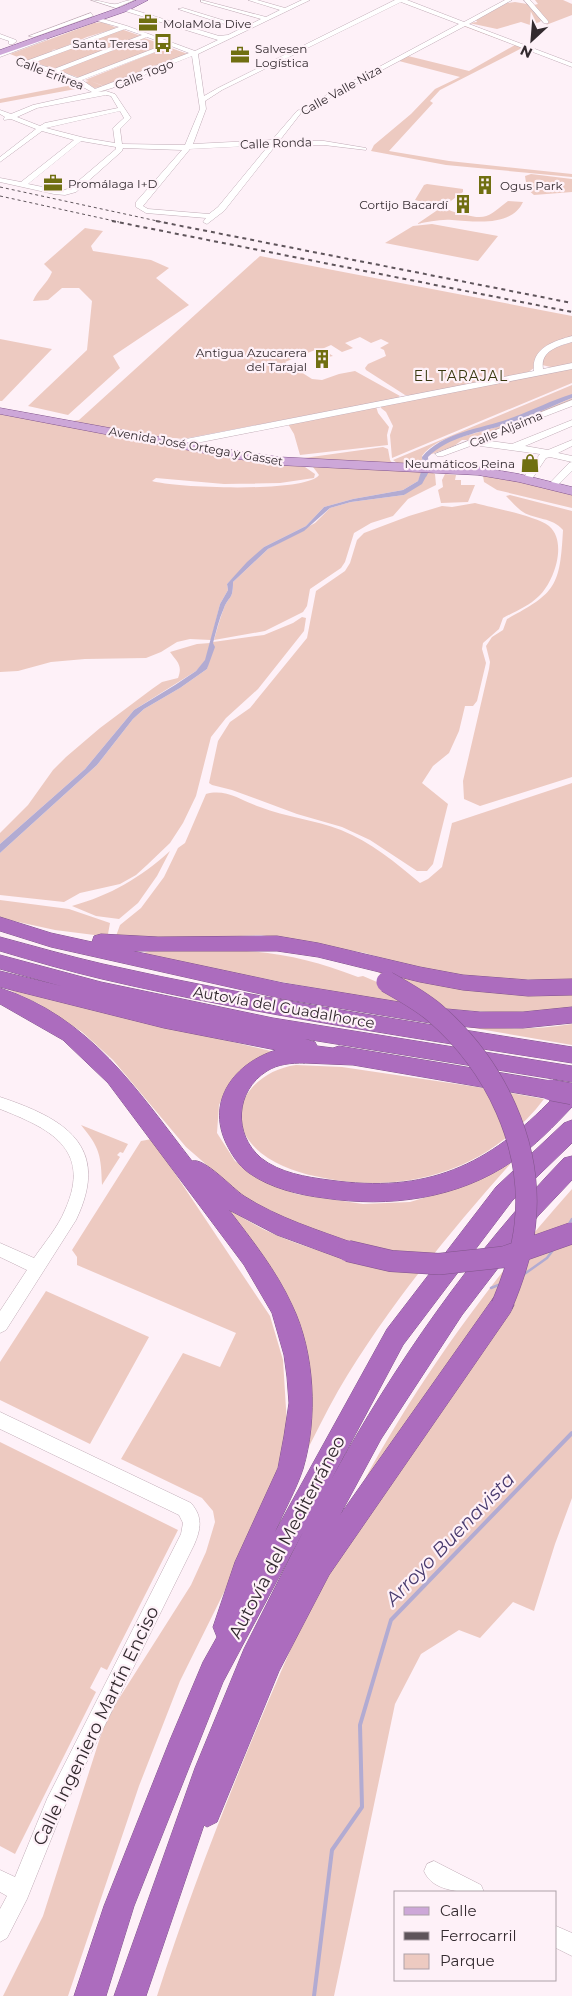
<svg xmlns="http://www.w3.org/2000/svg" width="572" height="1996" font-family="Montserrat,sans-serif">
	<rect width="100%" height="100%" fill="#fef1f8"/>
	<path fill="#edcac1" d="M 535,0 L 563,0 L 572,4 L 572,15 L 546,25 L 549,22 L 534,5 L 538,4 Z
		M 515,2 L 527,4 L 541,20 L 540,22 L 530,25 L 521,22 L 497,29 L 469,23 L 477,22 L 476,20 L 507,3 Z
		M 102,22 L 117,28 L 87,37 L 59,49 L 52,50 L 53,51 L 28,61 L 10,54 L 94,23 Z
		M 467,25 L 532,51 L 522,48 L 440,90 L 430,101 L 433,103 L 389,151 L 449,161 L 572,174 L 572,177 L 446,165 L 371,151 L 374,145 L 411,114 L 435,89 L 460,77 L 399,61 L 408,56 L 469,71 L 515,45 L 463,26 Z
		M 121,29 L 141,36 L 54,69 L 33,62 Z
		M 144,38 L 165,45 L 80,78 L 59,71 Z
		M 168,47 L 188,54 L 107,87 L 90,81 L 106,87 L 94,88 L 85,82 L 89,81 L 85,80 Z
		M 77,84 L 81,88 L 0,103 L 0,99 Z
		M 531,174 L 572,179 L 572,192 L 534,195 L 527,189 L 525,176 Z
		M 427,184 L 463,189 L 463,192 L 444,206 C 448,211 455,212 462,214 C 488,221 488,216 508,201 L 523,202 C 511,228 473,221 452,220 C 440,219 428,222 417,224 L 439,209 L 438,206 L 415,200 L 424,185 Z
		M 432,224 L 498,236 L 478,261 L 385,243 L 413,226 Z
		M 85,228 L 103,231 L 91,246 L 93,251 L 151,260 L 169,268 L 156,278 L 189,305 L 113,356 L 120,368 L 68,415 L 28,406 L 87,350 L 92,301 L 79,288 L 62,288 L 48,300 L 33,301 C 38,289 47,284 52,272 L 44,264 Z
		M 260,256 L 572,316 L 572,337 C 553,343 536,344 534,368 L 527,373 L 412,395 L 405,395 L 366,370 L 365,368 L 368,364 L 386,356 L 384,350 L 380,348 L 389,343 L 381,339 L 371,343 L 360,337 L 345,343 L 353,348 L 342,352 L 331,345 L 322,349 L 333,356 L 328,357 L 315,350 L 285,362 L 312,379 L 322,380 L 339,374 L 355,371 L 400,396 L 397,398 L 183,439 L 135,434 L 72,421 L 79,420 Z
		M 0,339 L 52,349 L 2,401 L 0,401 Z
		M 572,342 L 572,365 L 555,368 L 542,365 L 543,357 L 549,350 Z
		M 572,368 L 572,383 L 392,458 L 390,435 L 393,426 L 386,412 L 381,408 L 381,406 Z
		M 572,385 L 572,395 C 547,405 522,416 496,425 C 472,433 439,434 422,456 L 422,465 L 397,463 L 393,460 Z
		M 572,398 L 572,401 L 471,440 L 462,440 L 454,446 L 429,455 C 447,437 473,435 496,427 C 522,419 547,408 572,398 Z
		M 376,406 L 378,413 L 389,427 L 387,435 L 388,445 L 300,455 L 294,434 L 288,424 Z
		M 0,414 L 242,459 L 305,467 L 315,474 L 314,478 L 280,483 L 224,484 L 156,478 L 152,481 C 175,488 307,493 319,475 L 313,467 L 423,471 L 418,481 L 403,490 L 353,499 L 324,507 L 306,526 L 264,547 L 227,584 L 228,590 L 220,604 L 211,640 L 190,639 L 177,642 L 161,652 L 146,658 L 85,659 L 51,662 L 18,671 L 0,672 Z
		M 383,447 L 388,449 L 390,460 L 393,464 L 313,461 L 304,458 Z
		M 429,471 L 435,474 L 436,485 L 408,499 L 393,516 L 371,523 L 354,533 L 345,562 L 341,568 L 310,589 L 307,606 L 303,612 L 265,631 L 214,640 C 217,629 220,618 224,608 C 229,595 233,601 233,582 L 268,549 L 315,523 L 330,508 L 351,502 L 404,495 Z
		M 445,474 L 456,475 L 455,480 L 461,480 L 461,485 L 475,485 L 468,502 L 441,503 L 438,490 L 443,487 L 442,480 Z
		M 483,476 L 502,478 L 572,494 L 572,508 L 497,490 L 484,482 Z
		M 510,495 L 572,511 L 572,777 L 480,806 L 464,799 L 463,781 L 489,669 L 490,662 L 486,646 L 492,637 L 503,630 L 507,619 C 556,593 560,586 563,530 C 552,517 536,520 523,512 C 517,508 511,501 506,496 Z
		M 475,503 C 493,508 536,516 549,526 C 568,542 554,582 539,596 C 529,606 516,611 503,618 L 499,629 L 483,643 L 482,649 L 486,663 L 477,701 L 473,706 L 465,706 L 459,731 L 449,753 L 433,766 L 422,783 L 448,804 L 433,864 L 427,871 L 417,871 L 370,840 L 342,827 L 297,814 L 232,790 L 212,785 L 209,783 L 218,741 L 230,722 L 250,708 L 307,638 L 316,591 L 345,571 L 350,563 L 357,540 L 364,533 L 409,516 L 442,506 L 452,507 Z
		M 302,617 L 306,618 L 304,631 L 258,689 L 226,718 L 211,737 L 196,796 L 183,823 L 170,843 L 147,865 L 136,875 L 120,884 L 80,893 L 64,902 L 0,895 L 0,853 L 97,765 L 133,719 L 144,709 L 180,688 L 207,669 L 213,642 L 264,635 L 293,623 Z
		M 210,643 L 206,660 L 196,671 L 134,710 L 85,769 L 0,844 L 0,833 L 28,805 L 53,770 L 66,757 L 100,728 L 152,689 L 162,682 L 178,678 C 183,665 177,662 170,652 L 197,644 Z
		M 572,783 L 572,980 L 502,979 L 428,972 L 365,953 L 261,935 L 176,939 L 118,938 L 55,930 L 0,918 L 0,900 L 69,909 L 110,923 L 108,934 L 116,936 L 120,925 L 141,908 L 164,877 L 178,848 L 185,843 L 206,794 C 226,788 242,801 260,807 C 286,817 315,820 341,830 C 371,842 396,863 420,883 L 428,879 L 442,867 L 452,823 Z
		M 170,851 L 157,876 L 138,903 L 119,919 L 96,916 L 72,906 C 111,895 140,878 170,851 Z
		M 230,950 C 279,952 313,960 358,977 L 363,976 L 384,985 L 406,988 L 369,967 L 572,992 L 572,1007 C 495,1020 418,1006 342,993 C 274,981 207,968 140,954 L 150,951 Z
		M 5,988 L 275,1052 L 228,1086 L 219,1105 L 217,1133 L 235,1161 L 258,1179 L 296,1194 L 363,1204 L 410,1202 L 463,1186 L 511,1163 C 448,1234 386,1309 338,1391 C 325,1414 313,1439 301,1462 L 301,1345 L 215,1197 C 252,1230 299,1246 347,1258 L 309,1230 L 246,1199 L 186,1147 L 113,1060 L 82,1032 L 39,1004 Z
		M 572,1024 L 572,1045 L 462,1026 C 499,1029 536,1030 572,1024 Z
		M 296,1065 L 342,1067 L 477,1087 L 544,1099 C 491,1169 408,1195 324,1178 C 302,1174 279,1167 261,1153 C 217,1117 251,1071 296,1065 Z
		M 81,1125 L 128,1144 L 123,1153 L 120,1152 L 117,1155 L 120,1157 L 102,1185 C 101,1155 100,1148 81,1125 Z
		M 152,1139 L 270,1316 L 283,1360 L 287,1425 L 275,1480 L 232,1576 L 180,1681 L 139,1786 L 68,1996 L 3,1996 L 43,1916 L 106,1719 L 191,1585 L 206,1552 L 215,1522 L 213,1511 L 202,1498 L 121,1459 L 183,1353 L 220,1367 L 236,1333 L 77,1265 L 77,1257 L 72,1250 L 141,1141 Z
		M 572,1189 L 572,1498 L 555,1544 L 534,1611 L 513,1602 L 480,1638 L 459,1630 L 421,1654 L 395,1704 L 334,1996 L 157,1996 C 201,1859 256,1726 315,1594 C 326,1569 332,1542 345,1517 C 405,1398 483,1289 572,1189 Z
		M 46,1291 L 149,1337 L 90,1444 L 0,1400 L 0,1362 Z
		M 0,1442 L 178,1530 L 107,1670 L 101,1667 L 90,1688 L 96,1692 L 15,1854 L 0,1846 Z"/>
	<path fill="#b2abd2" d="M 429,471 L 422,484 L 404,495 L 351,502 L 330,508 L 304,531 L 268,549 L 233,582 C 233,601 229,595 224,608 C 219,619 216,632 213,643 L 215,647 L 207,669 L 180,688 L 144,709 L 133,719 L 97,765 L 0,853 L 0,844 L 85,769 L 134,710 L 175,685 L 196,671 L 205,660 L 220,604 L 228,590 L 227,584 L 247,562 L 264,547 L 306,526 L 324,507 L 353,499 L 403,490 L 418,481 L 421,472 Z"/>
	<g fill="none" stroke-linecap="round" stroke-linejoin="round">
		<path stroke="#b2abd2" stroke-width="2.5" d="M 569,1224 L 572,1219
			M 523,1275 L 547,1258 L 553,1250
			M 491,1288 L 501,1284"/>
		<path stroke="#b2abd2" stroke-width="4" d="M 314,1996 L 332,1850 L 362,1807 L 360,1725 L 391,1620 L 572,1433"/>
		<path fill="#b2abd2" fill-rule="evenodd" d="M 572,394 L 572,398 C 550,407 529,417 507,424 C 480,433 449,436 428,457 L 429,471 L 426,477 L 421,476 L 423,471 L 422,457 C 443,431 483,429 514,417 C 533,410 552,400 572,394 Z"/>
		<g stroke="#c1acb7" stroke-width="1">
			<path id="minor" d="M 91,0 C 99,0 110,5 117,4 C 123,2 127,0 134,0 L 116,8 Z
				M 201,0 L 266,17 L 280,10 L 248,0 L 257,0 L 285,8 L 302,0 L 310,0 L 198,54 L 204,96 L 218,88 L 395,0 L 407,0 L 464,22 L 505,0 L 512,0 L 469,24 L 572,63 L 572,67 L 465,26 L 301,113 L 280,140 L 324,141 L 366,148 L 366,150 L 324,145 L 276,145 L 224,211 L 207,224 L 203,222 L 206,218 L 146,213 L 136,207 L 136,202 L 182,150 L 123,148 L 122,151 L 76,192 L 65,195 L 54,194 L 0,182 L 0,178 L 21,182 L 74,140 L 42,131 L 0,162 L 0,157 L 36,129 L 11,119 L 4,120 L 3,119 L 5,117 L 0,114 L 0,110 L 11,114 L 33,105 L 92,92 L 68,79 L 24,64 L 22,61 L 26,61 L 119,27 L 94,20 L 96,17 L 127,26 L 195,51 L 218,40 L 122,10 L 124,7 L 219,36 L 228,35 L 240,29 L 178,9 L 183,8 L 245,27 L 261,19 L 201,2 ZM 401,2 L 459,24 L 297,111 L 272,140 L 193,144 L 206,109 L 205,101 L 222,90 ZM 125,29 L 142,35 L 54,69 L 33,63 ZM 147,37 L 166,44 L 77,78 L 60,71 ZM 171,46 L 189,53 L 95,89 L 82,80 ZM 192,56 L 200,109 L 185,145 L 122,144 L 120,129 L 131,118 L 115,94 L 106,91 L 98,92 L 112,88 ZM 106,95 L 111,96 L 118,108 L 45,123 L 40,126 L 17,117 L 37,108 ZM 120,111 L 124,118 L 113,128 L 115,143 L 85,138 L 46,128 ZM 81,141 L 116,147 L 116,149 L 70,188 L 62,191 L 28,184 ZM 269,145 L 218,207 L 209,214 L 148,209 L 143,206 L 190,149 Z
				M 524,0 L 530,0 L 548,21 L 548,23 L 544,23 Z
				M 91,13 L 93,16 L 34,37 L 29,36 Z
				M 0,34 L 16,40 L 17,41 L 13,44 L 9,44 L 9,41 L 0,38 Z
				M 43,38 L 48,39 L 0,57 L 0,53 Z
				M 572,336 L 572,342 C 558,346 540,351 543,369 L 572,363 L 572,369 L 176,447 L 171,444 L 176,441 L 534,371 C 531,348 554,341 572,336 Z
				M 572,400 L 572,406 L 483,440 L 512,444 L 572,420 L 572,426 L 525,446 L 548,450 L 572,440 L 572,446 L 558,453 L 572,456 L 572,462 L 550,457 L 546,458 L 530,482 L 524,482 L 522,480 L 540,454 L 473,445 L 443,456 L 437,456 L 435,454 Z
				M 572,462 L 572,471 L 555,488 L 549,488 L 549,484 L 569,463 Z
				M 0,1097 C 63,1118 112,1145 76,1220 L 6,1330 L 0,1333 L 0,1311 L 27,1270 L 0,1257 L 0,1243 L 34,1258 C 45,1242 58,1227 65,1210 C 93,1148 48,1128 0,1109 Z
				M 0,1412 L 191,1503 C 203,1517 201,1529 194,1545 L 62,1812 L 27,1899 L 7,1938 L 0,1942 L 0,1909 L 7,1896 L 0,1892 L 0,1870 L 15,1877 L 47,1799 L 181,1534 L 183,1523 L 179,1515 L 0,1429 Z
				M 434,1861 L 481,1885 L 484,1892 C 464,1892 433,1893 424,1871 L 427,1864 Z
				M 556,1926 L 572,1933 L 572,1956 L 556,1948 Z"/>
		</g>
		<g stroke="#82558c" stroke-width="1">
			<path id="major" d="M 137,0 L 148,0 L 127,11 L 0,55 L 0,50 L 121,7 Z
				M 0,408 L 225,449 L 278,457 L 478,467 L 519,474 L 572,487 L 572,495 L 519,482 L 478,475 L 278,465 L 225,457 L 0,414 Z"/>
		</g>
		<g stroke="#82558c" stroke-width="1">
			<path id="highway" d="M 0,917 L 51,933 L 92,942 L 94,936 L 101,934 L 158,937 L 277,936 L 318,943 L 420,967 L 463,975 L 528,980 L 572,979 L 572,995 L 528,996 L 463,990 L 420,982 L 318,957 L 277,951 L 133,951 L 283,983 L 436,1008 L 480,1012 L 523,1012 L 572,1007 L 572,1023 L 523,1028 L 480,1028 L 436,1024 L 283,999 L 51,947 L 0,931 Z
				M 0,937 C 34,946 68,956 103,964 C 258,999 415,1022 572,1047 L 572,1063 C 415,1038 257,1015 102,979 C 68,971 34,961 0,951 Z
				M 0,955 L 101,982 L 273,1018 L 572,1066 L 572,1082 L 305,1039 L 315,1042 L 317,1046 L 333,1048 L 339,1046 L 551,1081 L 558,1084 L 562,1090 L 572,1084 L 572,1107 C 554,1126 535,1146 513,1161 C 458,1199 389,1208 324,1198 C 299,1195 270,1188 249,1173 C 238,1165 232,1155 226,1143 C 206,1100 235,1063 276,1050 L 164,1028 L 0,987 L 0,971 L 61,986 L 0,969 ZM 304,1063 L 353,1065 L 551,1099 L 554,1097 C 488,1166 427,1194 329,1180 C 306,1177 280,1173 261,1158 C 233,1134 235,1091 267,1071 C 278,1064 291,1063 304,1063 Z
				M 0,988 C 90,1017 137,1090 192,1161 C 204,1157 232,1188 244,1196 C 278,1218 318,1230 356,1244 L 359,1251 L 356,1258 L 348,1261 L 277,1235 L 229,1210 C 252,1240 276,1270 292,1305 C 315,1352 318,1419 303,1469 C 296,1490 284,1511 275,1532 L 387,1329 L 496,1187 L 564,1123 L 572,1120 L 572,1143 L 512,1201 L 403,1345 L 331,1480 C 395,1364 472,1253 564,1158 L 572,1156 L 572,1180 L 538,1216 L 462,1315 L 381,1439 L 340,1515 L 494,1297 L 502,1294 L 510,1297 L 514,1305 L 510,1313 L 329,1575 L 279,1671 L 217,1822 L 207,1827 L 204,1825 L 146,1996 L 114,1996 L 195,1768 L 244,1649 L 303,1532 L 223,1682 L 134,1906 L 106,1996 L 74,1996 L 104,1906 L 170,1740 L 203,1662 L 217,1637 L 213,1627 L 235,1562 L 278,1468 L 284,1436 L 289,1403 L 287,1377 L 284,1355 L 272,1313 L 244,1265 L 108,1083 L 63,1040 L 0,1004 Z"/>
		</g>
		<use href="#minor" fill="#fff" fill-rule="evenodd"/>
		<use href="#major" fill="#cda7d8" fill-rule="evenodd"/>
		<use href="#highway" fill="#ac6cbe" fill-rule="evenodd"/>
		<path stroke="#5f555b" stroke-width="1" stroke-dasharray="3 3" stroke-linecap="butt" d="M 0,187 L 162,222
			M 0,196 L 119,222"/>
		<path stroke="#5f555b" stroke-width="2" stroke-dasharray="4 4" stroke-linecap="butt" d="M 112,221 L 572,312
			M 156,221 L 572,303"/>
		<g stroke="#82558c" stroke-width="22" stroke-linecap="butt">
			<path id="highway-bridge" d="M 387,982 C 403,991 421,1001 435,1013 C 495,1065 534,1145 525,1225 C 522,1253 513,1279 502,1305
				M 551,1090 L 572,1094
				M 348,1251 L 391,1261 L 439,1264 L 504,1257 L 572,1233"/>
		</g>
		<use href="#highway-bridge" stroke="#ac6cbe" stroke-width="21"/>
	</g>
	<defs>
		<g id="office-bare" transform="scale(1.5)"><path d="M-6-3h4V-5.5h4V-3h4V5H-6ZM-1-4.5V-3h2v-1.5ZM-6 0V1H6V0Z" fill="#706f11" stroke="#fef1f8" stroke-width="2.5" paint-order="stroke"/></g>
		<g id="bus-bare" transform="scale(1.5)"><path d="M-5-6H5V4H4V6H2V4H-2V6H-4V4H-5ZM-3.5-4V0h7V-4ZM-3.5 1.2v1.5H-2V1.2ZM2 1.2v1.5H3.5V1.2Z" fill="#706f11" stroke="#fef1f8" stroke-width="2.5" paint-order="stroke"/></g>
		<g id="building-bare" transform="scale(1.5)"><path d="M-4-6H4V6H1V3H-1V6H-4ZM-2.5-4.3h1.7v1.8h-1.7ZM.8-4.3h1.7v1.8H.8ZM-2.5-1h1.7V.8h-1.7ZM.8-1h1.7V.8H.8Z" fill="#706f11" stroke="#fef1f8" stroke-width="2.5" paint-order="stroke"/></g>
		<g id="shop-bare" transform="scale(1.5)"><path d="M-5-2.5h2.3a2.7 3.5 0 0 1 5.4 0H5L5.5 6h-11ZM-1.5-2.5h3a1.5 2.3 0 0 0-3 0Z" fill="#706f11" stroke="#fef1f8" stroke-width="2.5" paint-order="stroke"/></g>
	</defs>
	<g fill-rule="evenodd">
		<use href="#office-bare" x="148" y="23"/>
		<use href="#bus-bare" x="163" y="43"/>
		<use href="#office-bare" x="240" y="55"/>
		<use href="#office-bare" x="53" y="183"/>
		<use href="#building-bare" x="485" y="185"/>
		<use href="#building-bare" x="463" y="204"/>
		<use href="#building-bare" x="322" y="359"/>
		<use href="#shop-bare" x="530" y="463"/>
	</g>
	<g text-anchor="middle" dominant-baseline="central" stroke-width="4.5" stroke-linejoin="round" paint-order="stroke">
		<g font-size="12" fill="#332a2f" stroke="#fef1f8" text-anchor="start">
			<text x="163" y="23">MolaMola Dive</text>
			<text x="148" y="43" text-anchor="end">Santa Teresa</text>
			<text x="255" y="48">Salvesen<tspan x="255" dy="14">Logística</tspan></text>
			<text x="68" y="183">Promálaga I+D</text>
			<text x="500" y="185">Ogus Park</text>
			<text x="448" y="204" text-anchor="end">Cortijo Bacardí</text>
			<text x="307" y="352" text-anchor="end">Antigua Azucarera<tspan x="307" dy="14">del Tarajal</tspan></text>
			<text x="515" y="463" text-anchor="end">Neumáticos Reina</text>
		</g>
		<g font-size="12" fill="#332a2f" stroke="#fef1f8">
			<text transform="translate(50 73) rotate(21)">Calle Eritrea</text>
			<text transform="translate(144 74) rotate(-22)">Calle Togo</text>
			<text transform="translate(341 90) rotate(-29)">Calle Valle Niza</text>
			<text transform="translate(276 143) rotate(-2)">Calle Ronda</text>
			<text transform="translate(506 429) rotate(-22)">Calle Aljaima</text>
			<text transform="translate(196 446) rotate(10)">Avenida José Ortega y Gasset</text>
		</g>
		<g font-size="14" letter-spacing="1" fill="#38380e" stroke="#fef1f8">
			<text x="461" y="376">EL TARAJAL</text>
		</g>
		<g font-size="15" fill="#332a2f" stroke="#fef1f8">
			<text transform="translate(284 1007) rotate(10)">Autovía del Guadalhorce</text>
		</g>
		<g font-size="18" fill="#332a2f" stroke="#fef1f8">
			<text transform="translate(287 1537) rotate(-62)">Autovía del Mediterráneo</text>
			<text transform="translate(96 1726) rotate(-64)">Calle Ingeniero Martín Enciso</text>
		</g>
		<g font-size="19" font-style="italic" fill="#483a6e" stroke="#fef1f8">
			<text transform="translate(450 1539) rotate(-46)">Arroyo Buenavista</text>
		</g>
	</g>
	<rect x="394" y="1891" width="162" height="90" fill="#fef1f8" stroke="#ada1a8"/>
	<rect x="404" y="1907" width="25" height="8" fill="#cda7d8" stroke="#ada1a8"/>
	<text x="440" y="1916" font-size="15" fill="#332a2f">Calle</text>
	<rect x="404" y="1932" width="25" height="8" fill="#5f555b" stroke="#ada1a8"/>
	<text x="440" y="1941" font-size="15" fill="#332a2f">Ferrocarril</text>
	<rect x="404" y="1954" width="25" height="15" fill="#edcac1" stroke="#ada1a8"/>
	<text x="440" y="1966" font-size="15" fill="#332a2f">Parque</text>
	<g transform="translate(532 40) rotate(206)" stroke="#fef1f8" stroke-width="4" paint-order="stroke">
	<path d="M0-4L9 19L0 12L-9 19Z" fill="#332a2f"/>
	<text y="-8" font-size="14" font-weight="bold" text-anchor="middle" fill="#332a2f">N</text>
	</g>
</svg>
